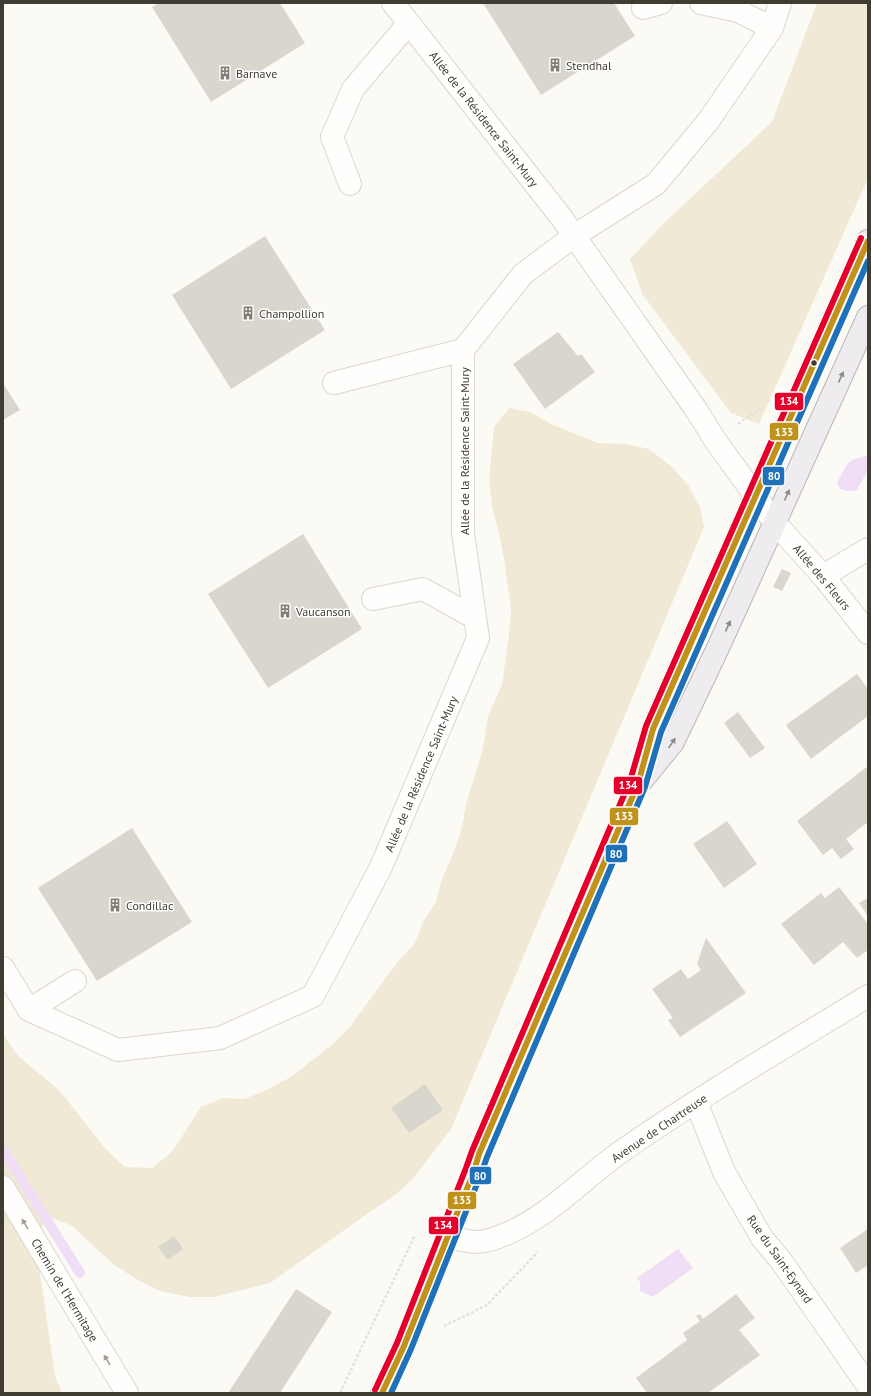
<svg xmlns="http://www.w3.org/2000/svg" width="871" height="1396" font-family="'PT Sans',sans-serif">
	<rect width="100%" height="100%" fill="#fcfaf4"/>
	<path fill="#f0e9d5" d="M 817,3 L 868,3 L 868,178 L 759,424 L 731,413 L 643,295 L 630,259 L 664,223 L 772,122 Z
		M 509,408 L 530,412 L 551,424 L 598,443 L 626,444 L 649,449 L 672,467 L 688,485 L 700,507 L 704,527 L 451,1129 L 412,1180 L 395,1195 L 374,1209 L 270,1283 L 214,1297 L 190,1297 L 160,1291 L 136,1279 L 113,1264 L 71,1225 L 48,1217 L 35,1238 L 55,1376 L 62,1393 L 3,1393 L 3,1034 L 18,1056 L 59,1090 L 105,1148 L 125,1167 L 152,1168 L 172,1152 L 201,1107 L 223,1098 L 244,1099 L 264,1091 L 291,1077 L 333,1044 L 349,1028 L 396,964 L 415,943 L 423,922 L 436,902 L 442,879 L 454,852 L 462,828 L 466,804 L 483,749 L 488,716 L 502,685 L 509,635 L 511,609 L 504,558 L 498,529 L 492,506 L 489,481 L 494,427 Z"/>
	<path fill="#efdef6" d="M 867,456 L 868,470 L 857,490 L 847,491 L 840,489 L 837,483 C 847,465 846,459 867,456 Z
		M 678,1249 L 693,1268 L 653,1297 L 640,1291 L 640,1282 L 637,1278 Z"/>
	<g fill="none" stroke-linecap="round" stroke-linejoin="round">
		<path stroke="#efdef6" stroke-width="10" d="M 3,1150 L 80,1273"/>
	</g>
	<path fill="#d9d6ce" d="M 159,3 L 280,3 L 305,43 L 211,102 L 152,7 Z
		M 483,3 L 614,3 L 635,36 L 541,95 Z
		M 265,236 L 325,330 L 231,389 L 172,295 Z
		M 558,332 L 578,356 L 581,354 L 595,372 L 545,409 L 513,364 Z
		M 3,383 L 20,410 L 3,420 Z
		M 303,534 L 362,629 L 268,688 L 208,594 Z
		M 782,569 L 791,573 L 782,591 L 773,587 Z
		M 857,674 L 868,689 L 868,716 L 811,759 L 786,725 Z
		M 738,712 L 765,748 L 750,758 L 724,723 Z
		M 868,766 L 868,822 L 846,839 L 854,849 L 841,859 L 832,848 L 823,855 L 797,821 Z
		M 727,821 L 757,864 L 724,888 L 693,844 Z
		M 132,828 L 192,922 L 97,981 L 38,888 Z
		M 839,887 L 868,924 L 868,950 L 857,958 L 843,942 L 814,965 L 781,924 L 821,893 L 825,898 Z
		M 868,898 L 868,916 L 859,903 Z
		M 706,938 L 746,993 L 680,1037 L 668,1020 L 673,1018 L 652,989 L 681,969 L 688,979 L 701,970 L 697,964 Z
		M 425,1084 L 443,1110 L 409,1133 L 391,1108 Z
		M 868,1229 L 868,1265 L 856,1273 L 840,1248 Z
		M 174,1236 L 183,1249 L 168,1260 L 158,1247 Z
		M 296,1289 L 332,1312 L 280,1393 L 228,1393 Z
		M 736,1294 L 755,1318 L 739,1330 L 760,1355 L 708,1393 L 647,1393 L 636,1378 L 687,1340 L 683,1333 L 700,1321 L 696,1316 L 700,1314 L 703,1319 Z"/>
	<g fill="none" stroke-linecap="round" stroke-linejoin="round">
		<g stroke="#d9d7ce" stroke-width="24">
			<path id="minor" d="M 393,3 L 561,217 L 697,411 L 715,440 L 775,523 L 823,576 L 868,633
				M 701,3 L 738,11 L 772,28
				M 643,8 L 661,3
				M 350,184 L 332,137 L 353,89 L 409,23
				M 334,383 L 463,350
				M 823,576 L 868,549
				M 373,599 L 423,589 L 475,618
				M 3,968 L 29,1010 L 118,1050 L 220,1038 L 313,996 L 381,867 L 478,638 L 463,533 L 463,350 L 523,274 L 574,236 L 656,184 L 709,120 L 772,28 L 780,3
				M 29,1010 L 75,981
				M 696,1102 L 724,1172 L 762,1238 L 782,1262 L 868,1386
				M 3,1187 L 127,1393
				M 448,1237 C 473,1243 481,1245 506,1234 C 550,1216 583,1178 622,1151 C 701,1096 785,1047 868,996"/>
		</g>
		<g stroke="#bbb5b9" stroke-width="24">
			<path id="major" d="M 643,779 L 673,742 L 717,650 L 868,317
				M 382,1393 L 404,1346 L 474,1171 L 479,1154 L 638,784 L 653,729 L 868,241"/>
		</g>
		<path stroke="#e2e1df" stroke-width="2.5" stroke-dasharray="3 2" stroke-linecap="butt" d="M 738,424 L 752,414 L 762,408
			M 444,1326 L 487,1305 L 538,1252
			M 340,1393 L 415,1235"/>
		<use href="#minor" stroke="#fffefd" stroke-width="22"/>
		<use href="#major" stroke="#eeecef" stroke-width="22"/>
		<g stroke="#fff" stroke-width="9">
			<path id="bus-1" d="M 382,1393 L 404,1346 L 474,1171 L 479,1154 L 638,784 L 653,729 L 868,241"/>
		</g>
		<g stroke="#fff" stroke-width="9">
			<path id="bus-2" d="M 391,1393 L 411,1349 L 481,1174 L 487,1157 L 645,787 L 661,732 L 868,261"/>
		</g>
		<g stroke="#fff" stroke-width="9">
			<path id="bus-3" d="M 375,1390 L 397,1343 L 466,1168 L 472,1151 L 630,781 L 646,726 L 861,238"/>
		</g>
		<use href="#bus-1" stroke="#c0921a" stroke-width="6"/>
		<use href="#bus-2" stroke="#1f72b9" stroke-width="6"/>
		<use href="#bus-3" stroke="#e4002b" stroke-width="6"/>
	</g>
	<defs><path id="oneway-solid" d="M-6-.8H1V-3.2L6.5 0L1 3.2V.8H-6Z"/></defs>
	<g fill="#8e8b86">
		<use href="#oneway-solid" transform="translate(841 377) rotate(-66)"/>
		<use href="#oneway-solid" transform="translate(787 495) rotate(-66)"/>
		<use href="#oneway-solid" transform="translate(728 626) rotate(-66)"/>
		<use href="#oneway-solid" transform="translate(672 743) rotate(-56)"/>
	</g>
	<g fill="#a09d97">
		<use href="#oneway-solid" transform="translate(25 1224) rotate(-121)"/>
		<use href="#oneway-solid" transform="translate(107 1360) rotate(-121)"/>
	</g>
	<defs>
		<g id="building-bare" transform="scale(1.08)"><path d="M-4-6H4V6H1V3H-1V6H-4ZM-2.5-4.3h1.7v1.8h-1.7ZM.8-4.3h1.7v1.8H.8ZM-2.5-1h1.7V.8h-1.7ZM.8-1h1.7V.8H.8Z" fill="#827e75" stroke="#fff" stroke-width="2.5" paint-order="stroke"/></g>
	</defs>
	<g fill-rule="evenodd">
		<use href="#building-bare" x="555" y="65"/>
		<use href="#building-bare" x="225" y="73"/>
		<use href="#building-bare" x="248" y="313"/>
		<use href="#building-bare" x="285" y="611"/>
		<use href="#building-bare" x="115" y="905"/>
	</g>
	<circle fill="#403c31" stroke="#fff" stroke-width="1.5" cx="814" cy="363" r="3.5"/>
	<g text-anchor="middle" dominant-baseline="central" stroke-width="3" stroke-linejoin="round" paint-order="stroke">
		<g font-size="12" fill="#403c31" stroke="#fff" text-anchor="start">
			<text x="566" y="65">Stendhal</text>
			<text x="236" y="73">Barnave</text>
			<text x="259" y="313">Champollion</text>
			<text x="296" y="611">Vaucanson</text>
			<text x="126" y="905">Condillac</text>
		</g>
		<g font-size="12" fill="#403c31" stroke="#fff">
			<text transform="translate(484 119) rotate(52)">Allée de la Résidence Saint-Mury</text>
			<text transform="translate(464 451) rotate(-90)">Allée de la Résidence Saint-Mury</text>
			<text transform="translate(822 577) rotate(50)">Allée des Fleurs</text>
			<text transform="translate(421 774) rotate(-67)">Allée de la Résidence Saint-Mury</text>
			<text transform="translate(659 1128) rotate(-34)">Avenue de Chartreuse</text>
			<text transform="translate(780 1259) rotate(55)">Rue du Saint-Eynard</text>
			<text transform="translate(65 1290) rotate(59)">Chemin de l'Hermitage</text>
		</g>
	</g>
	<g stroke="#fff" stroke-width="1.5">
		<rect x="774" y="392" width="30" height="19" rx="4" fill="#e4002b"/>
		<rect x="769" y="422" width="30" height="19" rx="4" fill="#c0921a"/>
		<rect x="762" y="466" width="23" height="20" rx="4" fill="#1f72b9"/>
		<rect x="613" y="776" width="30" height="19" rx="4" fill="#e4002b"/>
		<rect x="609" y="807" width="30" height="19" rx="4" fill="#c0921a"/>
		<rect x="605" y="844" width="23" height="19" rx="4" fill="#1f72b9"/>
		<rect x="469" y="1166" width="23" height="19" rx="4" fill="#1f72b9"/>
		<rect x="447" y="1191" width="30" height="19" rx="4" fill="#c0921a"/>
		<rect x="428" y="1216" width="31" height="19" rx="4" fill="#e4002b"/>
	</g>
	<g font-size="11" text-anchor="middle" font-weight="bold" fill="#fff">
		<text x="789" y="405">134</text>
		<text x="784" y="436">133</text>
		<text x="774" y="480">80</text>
		<text x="628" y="789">134</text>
		<text x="624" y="820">133</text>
		<text x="616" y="858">80</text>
		<text x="480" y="1180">80</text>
		<text x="462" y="1204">133</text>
		<text x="443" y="1229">134</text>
	</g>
	<rect width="871" height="1396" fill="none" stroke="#403c31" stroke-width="8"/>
</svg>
